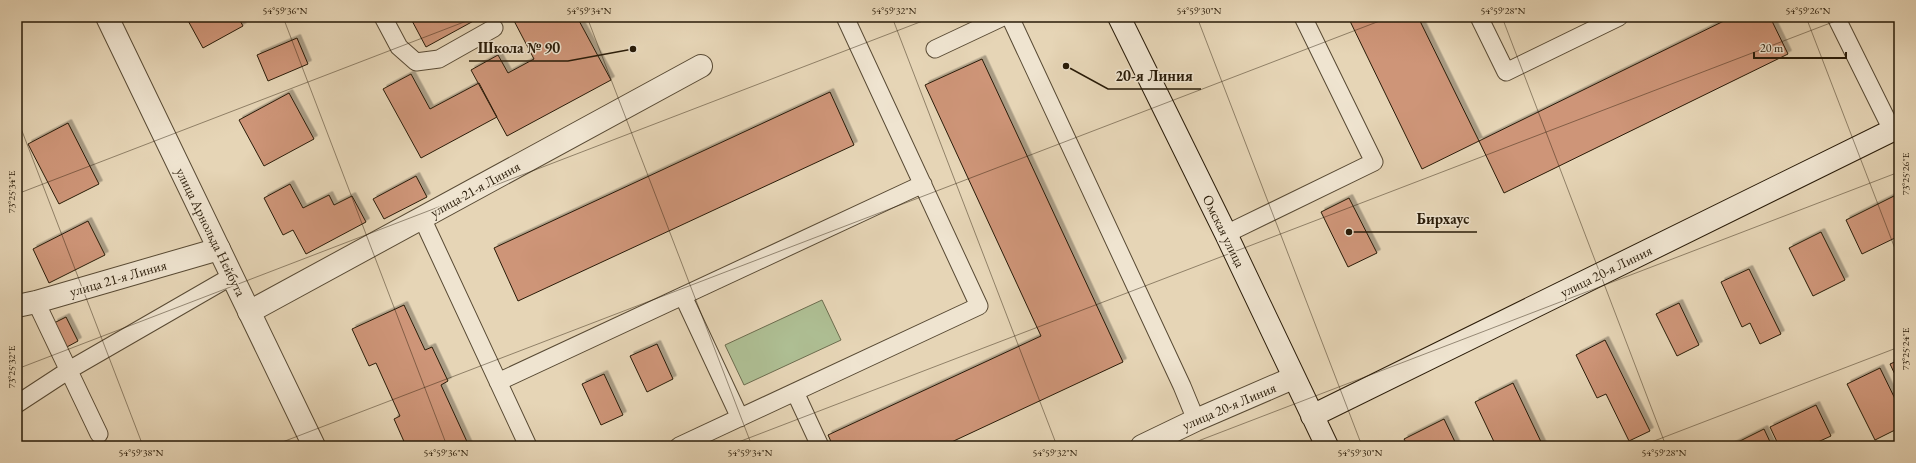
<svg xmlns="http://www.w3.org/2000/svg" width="1916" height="463" font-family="'EB Garamond',serif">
	<defs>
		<filter id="shadow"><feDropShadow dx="3.5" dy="-3.5" stdDeviation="0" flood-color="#0004"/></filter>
	</defs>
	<rect width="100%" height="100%" fill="#e6d5b6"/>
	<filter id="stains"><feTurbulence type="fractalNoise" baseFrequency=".005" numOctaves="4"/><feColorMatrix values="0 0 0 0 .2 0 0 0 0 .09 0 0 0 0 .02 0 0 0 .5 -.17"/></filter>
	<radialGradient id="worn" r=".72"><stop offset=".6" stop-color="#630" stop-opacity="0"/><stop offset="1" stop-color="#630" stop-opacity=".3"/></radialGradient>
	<path fill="#aebe93" stroke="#6c6c4e" d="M 822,300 L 841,340 L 744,385 L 725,345 Z"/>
	<path fill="#ce9578" stroke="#291b08" filter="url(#shadow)" d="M 186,17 L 238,17 L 243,26 L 203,48 Z
		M 410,17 L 479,17 L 479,18 L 426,47 Z
		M 512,17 L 577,17 L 611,80 L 507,136 L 471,70 L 498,55 L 508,73 L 534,59 Z
		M 1348,17 L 1418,17 L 1479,141 L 1422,169 Z
		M 1732,17 L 1770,17 L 1788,54 L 1504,193 L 1479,141 Z
		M 297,38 L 308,64 L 268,81 L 257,55 Z
		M 982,59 L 1123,362 L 943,446 L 833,446 L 828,435 L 1041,336 L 925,85 Z
		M 411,74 L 430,109 L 479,83 L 497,117 L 421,158 L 383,89 Z
		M 830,92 L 854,145 L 518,301 L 494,248 Z
		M 289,93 L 314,139 L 264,166 L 239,120 Z
		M 68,123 L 99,184 L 59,204 L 28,144 Z
		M 416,176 L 427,197 L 384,219 L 373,199 Z
		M 290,184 L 303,208 L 329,195 L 334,205 L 352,196 L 366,222 L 306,254 L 293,230 L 283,235 L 264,198 Z
		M 1894,196 L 1899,206 L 1899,236 L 1862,254 L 1846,220 Z
		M 1349,198 L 1377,253 L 1348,267 L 1321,212 Z
		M 88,221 L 105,255 L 49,283 L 33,249 Z
		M 1821,232 L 1845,280 L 1813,296 L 1789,248 Z
		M 1749,269 L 1781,334 L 1760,344 L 1750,323 L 1742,327 L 1721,282 Z
		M 1679,303 L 1699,345 L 1677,356 L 1656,314 Z
		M 404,305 L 425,350 L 432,347 L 448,381 L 441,385 L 469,446 L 406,446 L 394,419 L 400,416 L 376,363 L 369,366 L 352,329 Z
		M 66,317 L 78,341 L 65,348 L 54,323 Z
		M 1605,340 L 1650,431 L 1629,441 L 1606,394 L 1597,398 L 1576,355 Z
		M 657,344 L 673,379 L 647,392 L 630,356 Z
		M 1899,360 L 1899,383 L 1890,364 Z
		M 1880,368 L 1899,407 L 1899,428 L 1875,440 L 1847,384 Z
		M 604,374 L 623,415 L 601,425 L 582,384 Z
		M 1513,383 L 1543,446 L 1496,446 L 1475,402 Z
		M 1816,405 L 1831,436 L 1809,446 L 1779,446 L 1770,427 Z
		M 1444,419 L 1457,446 L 1408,446 L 1404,439 Z
		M 1764,429 L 1772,446 L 1730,446 Z"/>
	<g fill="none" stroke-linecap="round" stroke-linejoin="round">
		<g stroke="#584a34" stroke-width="19">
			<path id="service" d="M 383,17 L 399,47 L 416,62 L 439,59 L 494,28
				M 1010,17 L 1182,386 L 1196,420
				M 1479,17 L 1506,72 L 1619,17
				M 1836,17 L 1892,130
				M 935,49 L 1003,17
				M 422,218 L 528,446
				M 1226,234 L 1374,162 L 1303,17
				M 683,296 L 740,418
				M 36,302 L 99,434
				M 498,382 L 923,184
				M 795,392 L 820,446
				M 17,404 L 69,370 L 232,276
				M 679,446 L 979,306 L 845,17"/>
		</g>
		<g stroke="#584a34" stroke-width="24">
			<path id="minor" d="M 17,306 L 36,302 L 219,249
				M 249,312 L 701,66"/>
		</g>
		<g stroke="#584a34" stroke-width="24">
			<path id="tertiary" d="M 107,17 L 314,446
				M 1142,446 L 1196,420 L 1293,378"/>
		</g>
		<g stroke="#291b08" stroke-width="24">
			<path id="secondary" d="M 1119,17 L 1226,234 L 1327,446
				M 1312,416 L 1899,127"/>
		</g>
		<use href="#service" stroke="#efe4d0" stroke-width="17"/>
		<use href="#minor" stroke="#efe4d0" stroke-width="22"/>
		<use href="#tertiary" stroke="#efe4d0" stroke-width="22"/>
		<use href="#secondary" stroke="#efe4d0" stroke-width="22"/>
	</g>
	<path fill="none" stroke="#291b08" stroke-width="1" stroke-opacity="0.45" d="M 283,17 L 447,446M 587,17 L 752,446M 892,17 L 1057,446M 1197,17 L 1362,446M 1502,17 L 1666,446M 1806,17 L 1899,259M 17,18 L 20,17M 17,118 L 143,446M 17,194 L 477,17M 17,369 L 933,17M 272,446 L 1390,17M 728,446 L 1846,17M 1185,446 L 1899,172M 1641,446 L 1899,347"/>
	<g text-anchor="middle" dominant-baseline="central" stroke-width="3" stroke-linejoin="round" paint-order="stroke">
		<g font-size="14" fill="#291b08" stroke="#efe4d0">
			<text transform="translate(475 189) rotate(-29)">улица 21-я Линия</text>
			<text transform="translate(1224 231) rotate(64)">Омская улица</text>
			<text transform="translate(211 232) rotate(64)">улица Арнольда Нейбута</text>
			<text transform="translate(1606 271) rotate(-26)">улица 20-я Линия</text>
			<text transform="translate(118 278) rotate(-16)">улица 21-я Линия</text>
			<text transform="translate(1229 406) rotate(-23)">улица 20-я Линия</text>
		</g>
	</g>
	<path fill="none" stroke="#291b08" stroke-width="1.5" d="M633 49L568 61H469M1066 66L1108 89H1201M1349 232L1408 232H1477"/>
	<g fill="#291b08" stroke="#efe4d0" stroke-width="1.5">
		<circle cx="633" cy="49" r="4"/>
		<circle cx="1066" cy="66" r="4"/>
		<circle cx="1349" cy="232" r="4"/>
	</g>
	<g font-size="15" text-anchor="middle" font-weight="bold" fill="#291b08" stroke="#efe4d0" stroke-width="3" stroke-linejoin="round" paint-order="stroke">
		<text x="519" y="53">Школа № 90</text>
		<text x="1154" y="81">20-я Линия</text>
		<text x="1443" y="224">Бирхаус</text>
	</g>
	<rect width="1916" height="463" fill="none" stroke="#e6d5b6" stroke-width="44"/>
	<path d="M1754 52v6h92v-6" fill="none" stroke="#291b08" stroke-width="2"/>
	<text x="1760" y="52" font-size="12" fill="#291b08" stroke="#efe4d0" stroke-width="3" paint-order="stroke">20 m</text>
	<rect x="22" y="22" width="1872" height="419" fill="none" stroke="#291b08" stroke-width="1.5"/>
	<g font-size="10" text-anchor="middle" fill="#291b08">
		<text x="285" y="14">54°59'36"N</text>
		<text x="589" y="14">54°59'34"N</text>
		<text x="894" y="14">54°59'32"N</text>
		<text x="1199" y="14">54°59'30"N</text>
		<text x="1503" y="14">54°59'28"N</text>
		<text x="1808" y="14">54°59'26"N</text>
		<text transform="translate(1905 174) rotate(-90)" y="4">73°25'26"E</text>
		<text transform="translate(11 192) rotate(-90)" y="4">73°25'34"E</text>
		<text transform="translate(1905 349) rotate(-90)" y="4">73°25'24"E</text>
		<text transform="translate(11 367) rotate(-90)" y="4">73°25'32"E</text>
		<text x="141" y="456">54°59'38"N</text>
		<text x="446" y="456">54°59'36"N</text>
		<text x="750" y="456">54°59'34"N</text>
		<text x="1055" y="456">54°59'32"N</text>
		<text x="1360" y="456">54°59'30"N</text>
		<text x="1664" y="456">54°59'28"N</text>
	</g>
	<rect width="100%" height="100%" filter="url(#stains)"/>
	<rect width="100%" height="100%" fill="url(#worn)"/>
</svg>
